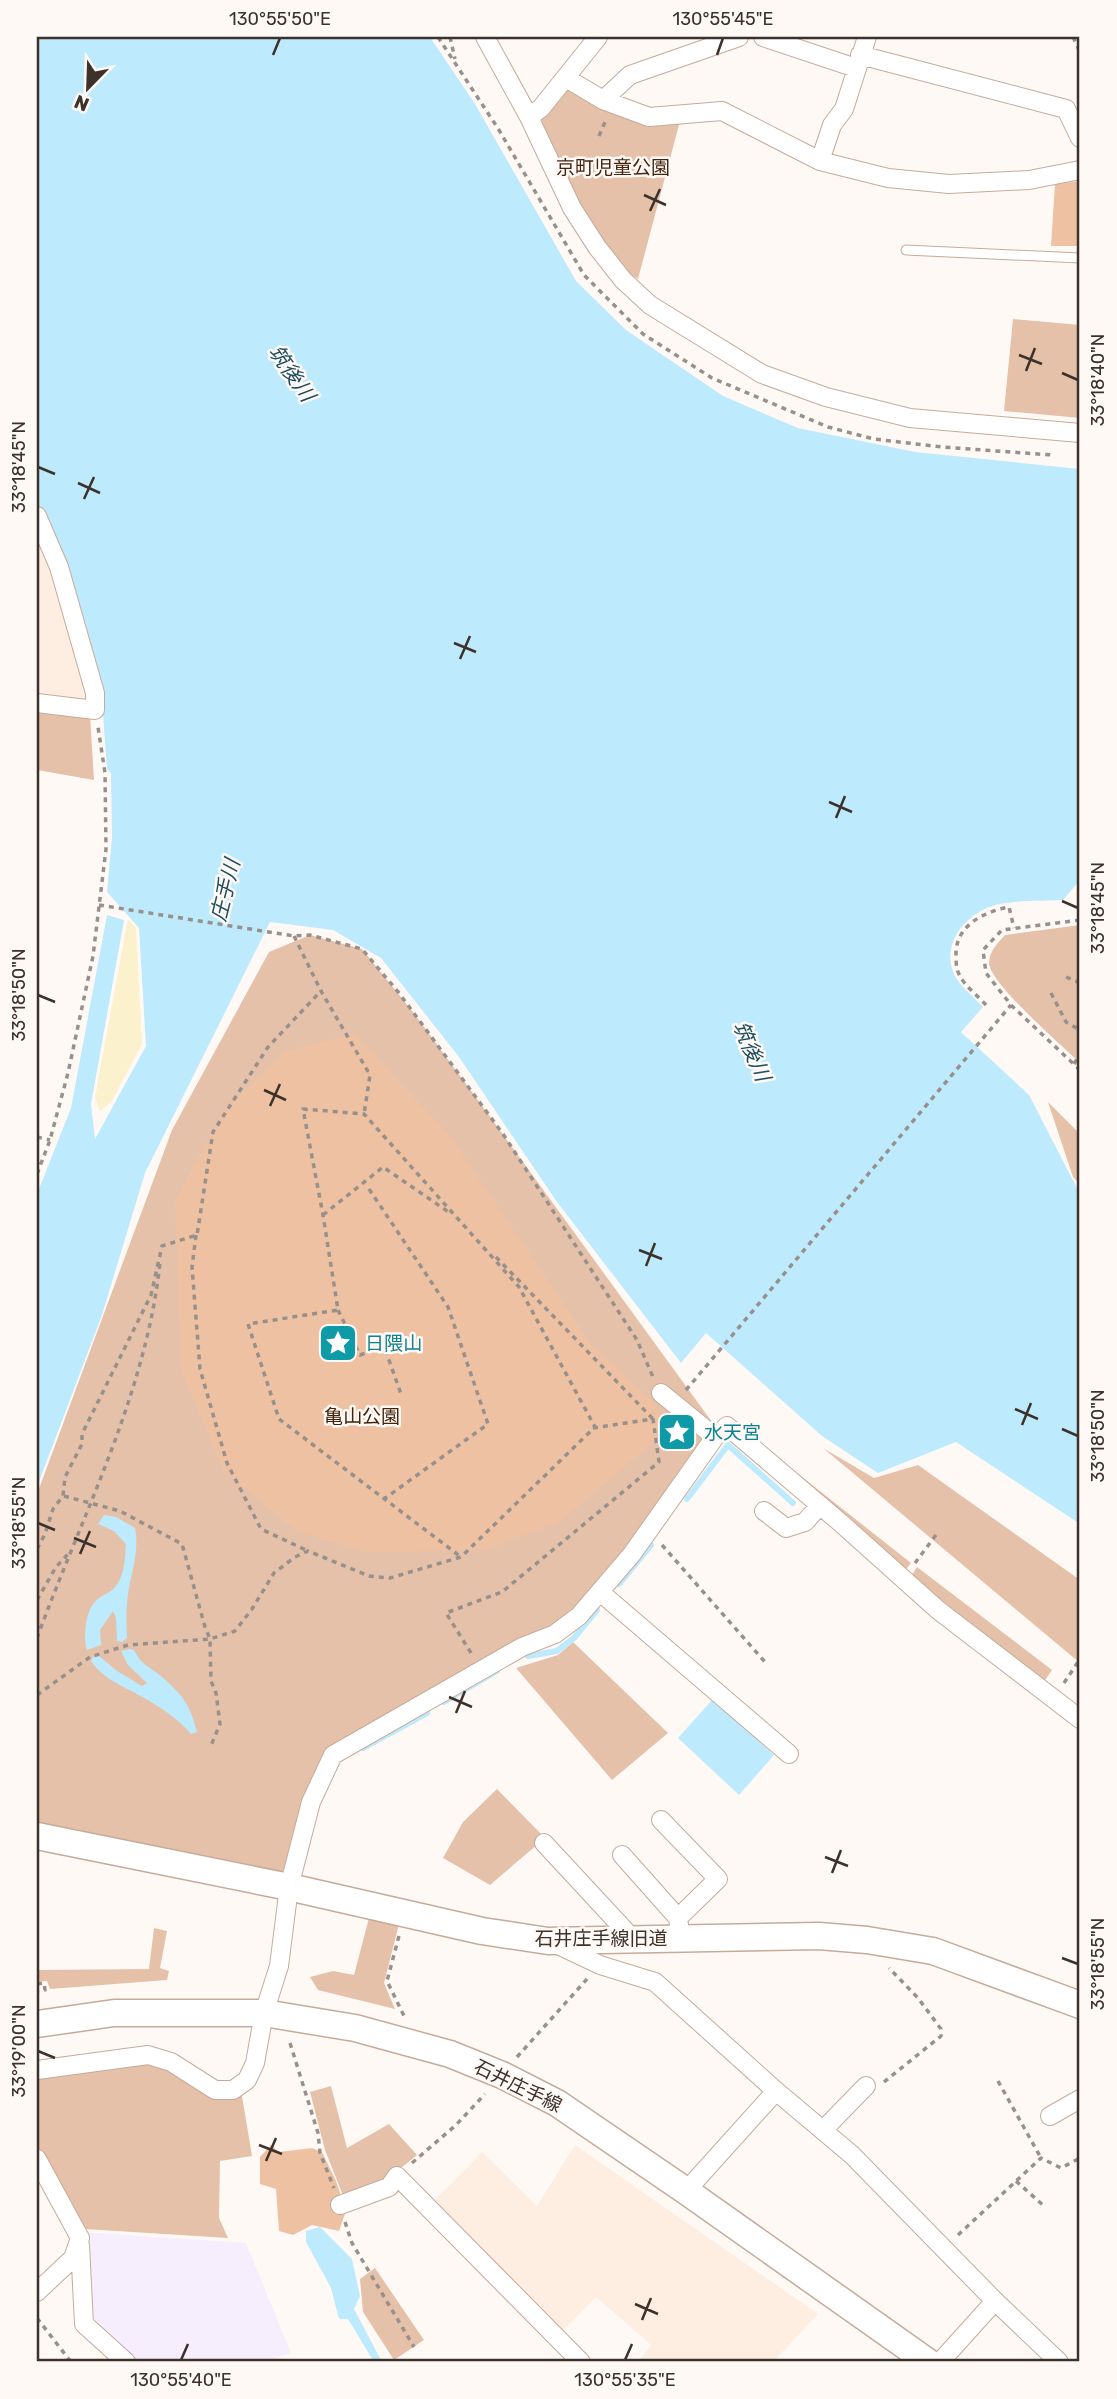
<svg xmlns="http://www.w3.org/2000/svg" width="1117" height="2399" font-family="Rubik,'Noto Sans JP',sans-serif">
	<rect width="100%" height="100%" fill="#fff9f6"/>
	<path fill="#fdeee1" d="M 37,517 L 94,709 L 37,702 Z
		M 575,2145 L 818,2314 L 773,2362 L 638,2362 L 651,2345 L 596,2297 L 558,2335 L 431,2204 L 482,2152 L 537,2206 Z"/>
	<path fill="#f6edfd" d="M 82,2232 L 246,2243 L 291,2353 L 264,2362 L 132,2362 L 87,2324 Z"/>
	<path fill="#e5c1aa" d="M 568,87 L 680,121 L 638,279 L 619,267 L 572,208 L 536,119 Z
		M 1013,319 L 1080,325 L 1080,418 L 1004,411 Z
		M 37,707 L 90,715 L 94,780 L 37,770 Z
		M 1080,925 L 1080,1063 C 1063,1046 990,984 989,963 C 989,951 998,943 1005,935 Z
		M 310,935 L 362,949 L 413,1012 L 483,1107 L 720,1433 L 573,1614 L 333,1755 L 289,1887 L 37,1836 L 37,1494 L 172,1130 L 269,952 Z
		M 1048,1102 L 1080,1134 L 1080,1184 L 1073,1177 Z
		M 823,1448 L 874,1478 L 918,1465 L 1080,1580 L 1080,1663 Z
		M 797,1473 L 911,1563 L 904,1572 L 793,1478 Z
		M 917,1567 L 1052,1670 L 1043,1683 L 910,1578 Z
		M 573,1642 L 668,1733 L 612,1780 L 516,1668 L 558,1655 Z
		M 497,1789 L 545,1838 L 490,1885 L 443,1858 L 463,1822 Z
		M 369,1918 L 399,1924 L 384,1983 L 395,2009 L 318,1990 L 310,1977 L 333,1971 L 354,1975 Z
		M 154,1928 L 167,1931 L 160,1968 L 169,1971 L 167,1980 L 50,1989 L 47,1981 L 37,1982 L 37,1970 L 149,1969 Z
		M 148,2059 L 167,2067 L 216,2097 L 242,2096 L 252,2156 L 220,2161 L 219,2218 L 228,2238 L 85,2229 L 37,2145 L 37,2076 Z
		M 331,2086 L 347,2148 L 389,2124 L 417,2155 L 381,2184 L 344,2198 L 325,2150 L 310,2092 Z
		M 375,2268 L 424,2340 L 394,2360 L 363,2312 L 360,2279 Z"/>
	<path fill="#efc1a3" d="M 1080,181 L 1080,241 L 1077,246 L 1051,246 L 1055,184 Z
		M 354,1034 L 450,1136 L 592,1346 L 660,1408 L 659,1424 L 651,1444 L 559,1522 L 484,1550 L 363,1552 L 295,1530 L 224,1471 L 181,1369 L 175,1201 L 224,1111 L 284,1052 Z
		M 271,2145 L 279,2152 L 312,2148 L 322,2152 L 336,2181 L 346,2211 L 339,2231 L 312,2225 L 293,2235 L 279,2231 L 276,2189 L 260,2184 L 260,2157 Z"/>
	<path fill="#fbf1cc" d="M 128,919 L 136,928 L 142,1044 L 111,1102 L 100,1111 L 95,1097 Z"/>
	<path fill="#bdebfd" d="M 37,37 L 430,37 L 475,104 L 576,281 L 626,330 L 723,396 L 798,428 L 915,452 L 1080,469 L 1080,880 L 1063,900 C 1044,901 1009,900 992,906 C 965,915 941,944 954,974 C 959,985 974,997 983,1007 L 961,1032 L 1029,1095 L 1080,1194 L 1080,1524 L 956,1442 L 878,1473 L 822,1436 L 706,1333 L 681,1363 L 557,1202 L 459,1057 L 381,958 L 333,930 L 270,922 L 145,1173 L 102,1315 L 37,1487 L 37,1194 L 71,1108 L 107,915 L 124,920 L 91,1104 L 95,1139 L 146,1046 L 139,928 L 107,892 L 112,837 L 111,773 L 107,769 L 102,700 L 37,512 Z
		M 104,1515 L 116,1517 L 135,1528 C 139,1550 133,1566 129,1588 C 126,1604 126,1621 127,1638 L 122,1642 L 117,1641 L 116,1618 L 113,1611 L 100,1630 L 101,1645 L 87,1650 C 83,1637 85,1608 98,1599 C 104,1594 111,1593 116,1586 C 125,1574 125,1558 126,1544 L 114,1531 L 98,1524 Z
		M 130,1649 L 134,1650 C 142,1666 149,1666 162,1677 C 183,1695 190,1705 197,1732 L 191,1734 C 178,1719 163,1709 146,1699 C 126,1687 105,1681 91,1661 L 93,1657 L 99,1656 L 117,1671 L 142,1686 L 147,1683 L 128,1665 L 121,1651 Z
		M 713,1699 L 774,1755 L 739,1795 L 678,1738 Z
		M 320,2227 L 352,2259 L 360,2296 L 354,2309 L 382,2362 L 374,2362 L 348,2319 L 339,2319 L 331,2288 L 306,2242 L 306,2231 Z"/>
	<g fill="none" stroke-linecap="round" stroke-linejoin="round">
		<path stroke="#bdebfd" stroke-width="6" d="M 687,1499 L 728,1445 L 793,1503
			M 619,1584 L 651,1545
			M 528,1656 L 557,1651 L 574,1638 L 597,1610
			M 444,1702 L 497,1671
			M 363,1748 L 427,1713
			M 409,2362 L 420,2362"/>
		<g stroke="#c5ab9a" stroke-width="11">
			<path id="lane" d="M 906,250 L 1080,258"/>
		</g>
		<g stroke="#c5ab9a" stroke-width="20">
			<path id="street" d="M 485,37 L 529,117 L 572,208 L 597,247 L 623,280 L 650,305 L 762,374 L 826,397 L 910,418 L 1080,433
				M 763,37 L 856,68
				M 860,55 L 1066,109 L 1080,138
				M 566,78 L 603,100 L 649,117 L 722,111 L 820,161 L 888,178 L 949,184 L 1029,180 L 1080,170
				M 603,100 L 630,75 L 739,37
				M 529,117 L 541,108 L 598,37
				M 820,161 L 832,125 L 844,109 L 867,37
				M 37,516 L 59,567 L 95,693 L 95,710 L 37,703
				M 661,1393 L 715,1437
				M 764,1511 L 786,1528 L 805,1522 L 820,1505
				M 600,1592 L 789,1754
				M 661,1820 L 718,1879 L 678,1918 L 681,1939
				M 544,1843 L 633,1939
				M 622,1855 L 678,1918
				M 556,1944 L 600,1965 L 655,1982 L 776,2091 L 852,2155 L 995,2301 L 1059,2362
				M 37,2070 L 148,2055 L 171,2062 L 215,2090 L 233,2090 L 247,2080 L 255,2063 L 264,2013 L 279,1966 L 289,1887 L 311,1802 L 333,1755 L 522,1647 L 555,1634 L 579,1616 L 632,1554 L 715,1437 L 727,1426 L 842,1524 L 938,1610 L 1080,1719
				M 1050,2116 L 1080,2099
				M 823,2130 L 866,2086
				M 37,2159 L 80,2238 L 73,2258 L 37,2292
				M 686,2191 L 776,2091
				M 340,2205 L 389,2187 L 397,2176 L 581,2362
				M 80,2245 L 84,2324 L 126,2362
				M 940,2362 L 995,2301"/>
		</g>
		<g stroke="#c5ab9a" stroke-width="29">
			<path id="secondary" d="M 37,1836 L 289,1887 L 482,1931 L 548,1941 L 819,1936 L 867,1940 L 933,1951 L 1080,2005
				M 37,2024 L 114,2013 L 264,2013 L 355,2028 L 450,2054 L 502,2075 L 557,2103 L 686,2191 L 928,2362"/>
		</g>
		<path stroke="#98908b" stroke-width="3.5" stroke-dasharray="5 5" stroke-linecap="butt" d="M 438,37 L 499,130 L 584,275 L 643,334 L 712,378 L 828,427 L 874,439 L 942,447 L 1052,455
			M 450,37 L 455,59
			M 1073,37 L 1080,52
			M 599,136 L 605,122
			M 99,905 L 294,936 L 310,935 L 362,949 L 399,993 L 503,1134 L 637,1340 L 653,1377
			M 1080,920 L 1002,930 L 983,950 L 986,973 L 1011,1005 L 1080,1070
			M 294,936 L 321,991 L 370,1075 L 364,1114
			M 1066,977 L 1080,983
			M 1051,993 L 1066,1022 L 1080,1030
			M 986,1005 C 978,996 965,986 960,976 C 956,970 956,961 956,954 C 956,925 984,912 1009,907 L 1014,928
			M 1074,1064 L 1080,1054
			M 37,1137 L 50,1140
			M 37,1174 L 50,1140 L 68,1073 L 93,956 L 106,849 L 105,773 L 98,727
			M 369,1189 L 448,1307 L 488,1424 L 384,1499
			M 323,1215 L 383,1167 L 450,1213
			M 196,1235 L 192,1267 L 200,1369 L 227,1463 L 261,1529 L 308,1551
			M 496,1257 L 653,1419
			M 338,1310 L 360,1355 L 384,1346 L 401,1394
			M 686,1390 L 1011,1005
			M 593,1428 L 653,1419
			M 64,1496 L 120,1511 L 182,1544 L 205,1627 L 210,1639 L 211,1681 L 216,1693 L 220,1724 L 210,1748
			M 662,1545 L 765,1662
			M 37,1549 L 45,1534 L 53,1509 L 63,1496 L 65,1477 L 82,1444 L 82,1434 L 151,1295 L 162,1246 L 197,1235 L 213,1132 L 268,1047 L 321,991
			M 915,1563 L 936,1535
			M 37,1600 L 56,1567 L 69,1553
			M 37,1638 C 82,1515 146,1394 160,1263
			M 471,1653 L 446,1613 L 502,1592 L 659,1462 L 653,1419 L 654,1413
			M 1064,1683 L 1080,1659
			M 37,1695 L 90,1657 L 128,1645 L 210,1639 L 235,1631 L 252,1609 L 274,1573 L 295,1557 L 308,1551 L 369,1576 L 390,1578 L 461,1557 L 595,1427 L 519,1287 L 364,1114 L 303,1109 L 323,1215 L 338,1310 L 248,1324 L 279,1419 L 461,1557
			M 399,1936 L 387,1981 L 404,2016
			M 37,1984 L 44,1983 L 45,1990 L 37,1991
			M 290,2043 L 318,2133 L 320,2153 L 334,2188
			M 517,2057 L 587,1979
			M 998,2081 L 1041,2158
			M 884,2082 L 941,2036 L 941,2029 L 918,1998 L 889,1968
			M 412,2163 L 456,2125 L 485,2094
			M 1016,2181 L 1044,2206
			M 345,2222 L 352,2243 L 414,2347
			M 958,2235 L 1041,2158 L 1061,2168 L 1080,2158
			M 37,2318 L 71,2362"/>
		<use href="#lane" stroke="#fff" stroke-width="9"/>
		<use href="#street" stroke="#fff" stroke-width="18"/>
		<use href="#secondary" stroke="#fff" stroke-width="26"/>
	</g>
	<path fill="none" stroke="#3c322b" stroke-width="2.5" d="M 273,55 L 280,38M 717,55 L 723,38M 644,195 L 666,205M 650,211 L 660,189M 1019,355 L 1042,364M 1026,371 L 1035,348M 1062,373 L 1078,380M 38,467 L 55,474M 78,483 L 100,493M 84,499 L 94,477M 454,643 L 476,652M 460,659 L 470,636M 829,802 L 852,812M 836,818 L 845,796M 1062,901 L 1078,908M 38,995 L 55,1002M 264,1090 L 286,1100M 270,1106 L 280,1084M 639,1250 L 662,1259M 646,1266 L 655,1243M 1015,1409 L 1038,1419M 1022,1425 L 1031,1403M 1062,1429 L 1078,1436M 38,1523 L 55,1530M 74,1538 L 96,1547M 80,1554 L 90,1531M 449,1697 L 472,1707M 456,1713 L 465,1691M 825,1857 L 848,1866M 832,1873 L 841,1850M 1062,1958 L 1078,1964M 38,2051 L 55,2058M 259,2145 L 282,2154M 266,2161 L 276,2138M 635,2304 L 658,2314M 642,2320 L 651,2298M 181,2360 L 188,2344M 625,2360 L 632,2344"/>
	<defs>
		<g id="sight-square" transform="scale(2.0125)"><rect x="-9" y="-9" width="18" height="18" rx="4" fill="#0f9aa8" stroke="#fff9f6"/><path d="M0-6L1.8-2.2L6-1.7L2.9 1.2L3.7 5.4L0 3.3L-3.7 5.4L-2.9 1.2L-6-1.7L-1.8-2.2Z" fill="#fff"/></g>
	</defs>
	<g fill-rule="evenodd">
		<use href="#sight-square" x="338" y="1343"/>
		<use href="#sight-square" x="677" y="1432"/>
	</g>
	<g text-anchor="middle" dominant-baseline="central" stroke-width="5" stroke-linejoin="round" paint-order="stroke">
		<g font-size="19" fill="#42230c" stroke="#fff9f6">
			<text x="613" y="167">京町児童公園</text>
			<text x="362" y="1416">亀山公園</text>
		</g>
		<g font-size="19" fill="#0d838f" stroke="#fff9f6" text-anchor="start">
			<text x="365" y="1343">日隈山</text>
			<text x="704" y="1432">水天宮</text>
		</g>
		<g font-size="19" fill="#3c322b" stroke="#fff9f6">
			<text x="601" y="1938">石井庄手線旧道</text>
			<text transform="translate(518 2086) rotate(26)">石井庄手線</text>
		</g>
		<g font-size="21" font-style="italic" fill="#1e4e5f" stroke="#fff9f6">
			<text transform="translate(292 373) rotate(55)">筑後川</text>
			<text transform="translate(225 890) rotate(-76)">庄手川</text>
			<text transform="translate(752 1051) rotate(67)">筑後川</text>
		</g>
	</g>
	<rect width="1117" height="2399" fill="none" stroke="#fff9f6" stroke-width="77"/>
	<g transform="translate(88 88) rotate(203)" stroke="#fff9f6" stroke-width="5" paint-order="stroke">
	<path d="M0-5L12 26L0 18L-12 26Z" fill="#3c322b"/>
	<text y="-10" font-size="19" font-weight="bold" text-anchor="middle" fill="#3c322b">N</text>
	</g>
	<rect x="38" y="38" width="1040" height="2322" fill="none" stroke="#3c322b" stroke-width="2.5"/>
	<g font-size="18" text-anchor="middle" fill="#3c322b">
		<text x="280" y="25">130°55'50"E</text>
		<text x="723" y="25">130°55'45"E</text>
		<text transform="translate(1098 380) rotate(-90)" y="6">33°18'40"N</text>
		<text transform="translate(19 467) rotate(-90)" y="6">33°18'45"N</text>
		<text transform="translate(1098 908) rotate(-90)" y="6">33°18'45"N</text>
		<text transform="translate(19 995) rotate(-90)" y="6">33°18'50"N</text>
		<text transform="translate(1098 1436) rotate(-90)" y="6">33°18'50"N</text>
		<text transform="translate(19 1523) rotate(-90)" y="6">33°18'55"N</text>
		<text transform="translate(1098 1964) rotate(-90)" y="6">33°18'55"N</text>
		<text transform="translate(19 2051) rotate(-90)" y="6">33°19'00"N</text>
		<text x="181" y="2386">130°55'40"E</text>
		<text x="625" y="2386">130°55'35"E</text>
	</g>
</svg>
